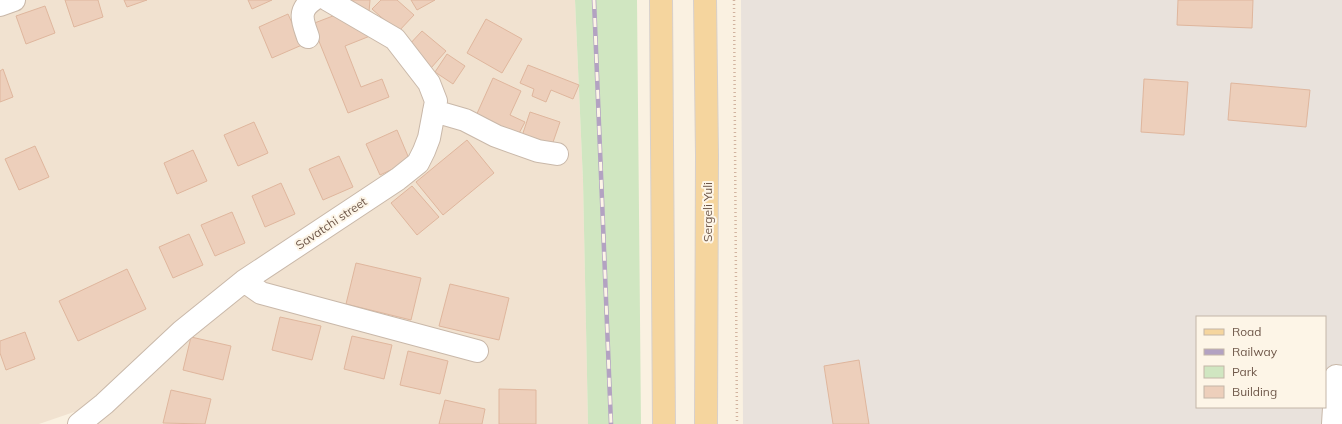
<svg xmlns="http://www.w3.org/2000/svg" width="1342" height="424" font-family="Mulish,sans-serif">
	<rect width="100%" height="100%" fill="#faf1e1"/>
	<path fill="#f1e2d0" d="M 0,0 L 575,0 L 583,181 L 588,424 L 92,424 L 74,412 L 39,424 L 0,424 Z"/>
	<path fill="#e9e2dc" fill-rule="evenodd" d="M 741,0 L 1342,0 L 1342,424 L 743,424 ZM 1197,317 L 1325,317 L 1325,407 L 1197,407 Z"/>
	<path fill="#d0e6c1" d="M 575,0 L 637,0 L 641,424 L 588,424 L 583,181 Z"/>
	<path fill="#edcfbb" stroke="#dfb69d" d="M 65,0 L 98,0 L 103,17 L 74,27 Z
		M 124,0 L 147,0 L 127,7 Z
		M 248,0 L 272,0 L 252,9 Z
		M 342,0 L 370,0 L 369,12 Z
		M 381,0 L 397,0 L 414,15 L 398,32 L 372,9 Z
		M 411,0 L 435,0 L 417,10 Z
		M 1178,0 L 1253,0 L 1252,28 L 1177,25 Z
		M 45,6 L 55,33 L 26,44 L 16,16 Z
		M 288,14 L 302,45 L 272,58 L 259,27 Z
		M 338,14 L 370,36 L 345,46 L 361,87 L 382,79 L 389,97 L 348,113 L 312,24 Z
		M 486,19 L 522,39 L 502,73 L 467,53 Z
		M 422,31 L 446,51 L 431,68 L 407,47 Z
		M 447,54 L 465,66 L 453,84 L 435,72 Z
		M 528,65 L 579,85 L 573,99 L 551,90 L 546,102 L 532,96 L 534,89 L 520,83 Z
		M 3,69 L 13,97 L 0,102 L 0,71 Z
		M 493,78 L 521,91 L 510,115 L 525,122 L 517,137 L 475,118 Z
		M 1144,79 L 1188,82 L 1184,135 L 1141,132 Z
		M 1231,83 L 1310,90 L 1306,127 L 1228,120 Z
		M 530,112 L 560,122 L 551,148 L 521,139 Z
		M 254,122 L 268,153 L 238,166 L 224,135 Z
		M 397,130 L 410,161 L 380,175 L 366,144 Z
		M 467,140 L 494,173 L 443,215 L 416,182 Z
		M 35,146 L 49,177 L 19,190 L 5,159 Z
		M 193,150 L 207,181 L 177,194 L 164,163 Z
		M 339,156 L 353,187 L 323,200 L 309,169 Z
		M 281,183 L 295,214 L 265,227 L 252,196 Z
		M 412,186 L 439,217 L 417,235 L 391,203 Z
		M 232,212 L 245,243 L 215,256 L 201,225 Z
		M 189,234 L 203,265 L 173,278 L 159,247 Z
		M 356,263 L 421,278 L 411,320 L 346,304 Z
		M 127,269 L 146,309 L 78,341 L 59,301 Z
		M 450,284 L 509,298 L 499,340 L 439,326 Z
		M 280,317 L 321,326 L 312,360 L 272,350 Z
		M 25,332 L 35,359 L 6,370 L 0,353 L 0,341 Z
		M 352,336 L 392,345 L 384,379 L 344,369 Z
		M 191,337 L 231,346 L 223,380 L 183,370 Z
		M 408,351 L 448,361 L 440,394 L 400,385 Z
		M 859,360 L 869,424 L 833,424 L 824,366 Z
		M 499,389 L 536,390 L 536,424 L 499,424 Z
		M 171,390 L 211,399 L 205,424 L 163,423 Z
		M 445,400 L 485,409 L 482,424 L 439,424 Z"/>
	<g fill="none" stroke-linecap="round" stroke-linejoin="round">
		<g stroke="#c9b8a9" stroke-width="24">
			<path id="minor" d="M 0,5 L 14,0
				M 308,37 C 303,22 297,11 313,0
				M 434,111 L 465,120 L 496,136 L 538,151 L 557,154
				M 244,281 L 261,293 L 477,351
				M 79,424 L 104,404 L 182,331 L 244,281 L 398,179 L 418,163 L 424,151 L 429,138 L 436,101 L 429,83 L 395,39 L 328,0
				M 1333,424 L 1336,376 L 1342,377"/>
		</g>
		<g stroke="#d7d0cc" stroke-width="24">
			<path id="major" d="M 661,0 L 664,424
				M 705,0 L 707,155 L 706,424"/>
		</g>
		<path stroke="#d2b39f" stroke-width="2.5" stroke-dasharray="1 3" stroke-linecap="butt" d="M 734,0 L 737,424"/>
		<use href="#minor" stroke="#fff" stroke-width="22"/>
		<use href="#major" stroke="#f5d59e" stroke-width="22"/>
		<g stroke="#b3a2c2" stroke-width="4.5">
			<path id="rail" d="M 594,0 L 611,424"/>
		</g>
		<use href="#rail" stroke="#fdf5e7" stroke-width="3" stroke-dasharray="9" stroke-linecap="butt"/>
	</g>
	<g text-anchor="middle" dominant-baseline="central" stroke-width="4" stroke-linejoin="round" paint-order="stroke">
		<g font-size="12" fill="#6f584a" stroke="#fdf5e7">
			<text transform="translate(707 212) rotate(-90)">Sergeli Yuli</text>
			<text transform="translate(331 223) rotate(-34)">Savatchi street</text>
		</g>
	</g>
	<rect x="1196" y="316" width="130" height="92" fill="#fdf5e7" stroke="#c4b6a8"/>
	<rect x="1204" y="329" width="20" height="6" fill="#f5d59e" stroke="#c4b6a8"/>
	<text x="1232" y="336" font-size="12" fill="#6f584a">Road</text>
	<rect x="1204" y="349" width="20" height="6" fill="#b3a2c2" stroke="#c4b6a8"/>
	<text x="1232" y="356" font-size="12" fill="#6f584a">Railway</text>
	<rect x="1204" y="366" width="20" height="12" fill="#d0e6c1" stroke="#c4b6a8"/>
	<text x="1232" y="376" font-size="12" fill="#6f584a">Park</text>
	<rect x="1204" y="386" width="20" height="12" fill="#edcfbb" stroke="#c4b6a8"/>
	<text x="1232" y="396" font-size="12" fill="#6f584a">Building</text>
</svg>
